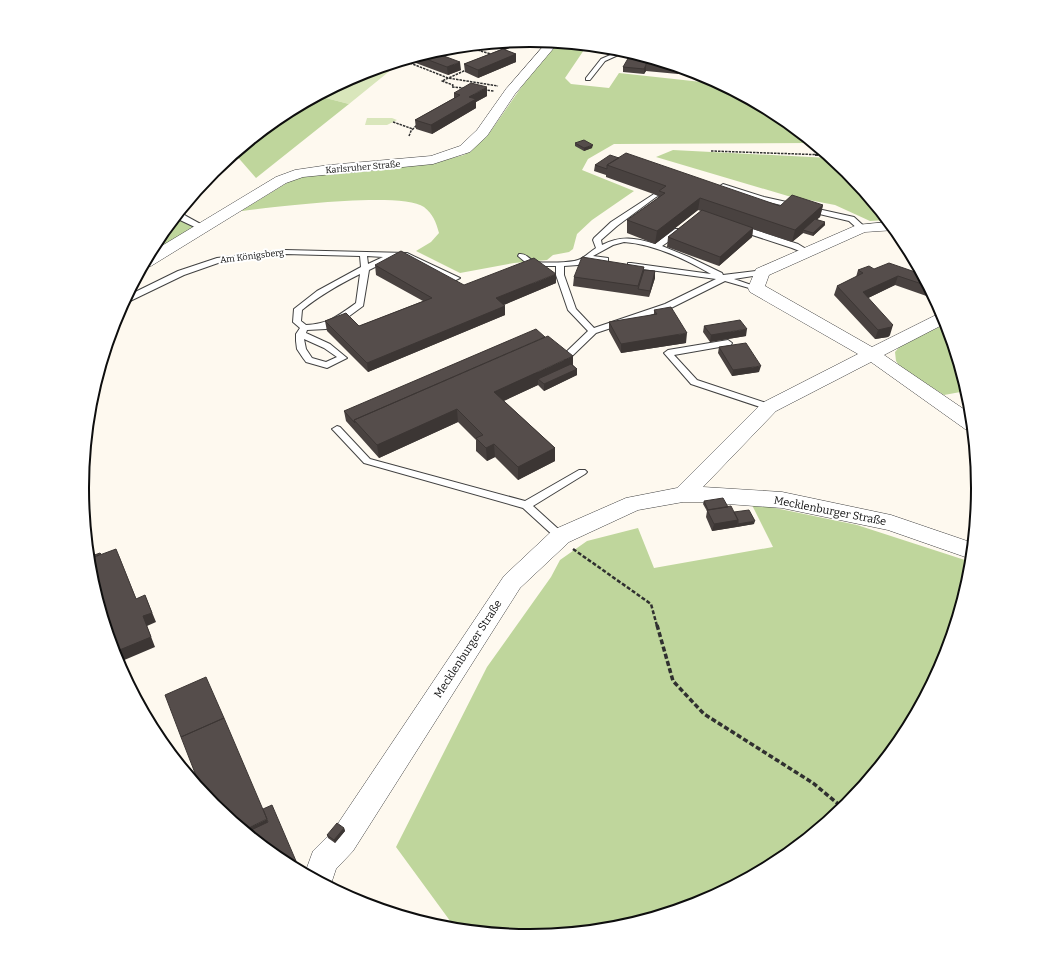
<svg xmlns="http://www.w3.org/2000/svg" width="1060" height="976" font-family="Bitter,serif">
	<rect width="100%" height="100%" fill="#fef9ef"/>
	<path fill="#d9e6bb" d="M 402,61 L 349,104 L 318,96 L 359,74 Z
		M 367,118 L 392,118 L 397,120 L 387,125 L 365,125 Z"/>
	<path fill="#bfd69c" d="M 558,43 L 592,46 L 586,47 L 565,78 L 571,84 L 609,88 L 619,73 L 720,84 L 779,116 L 812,143 L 614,144 L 588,159 L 582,170 L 634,191 L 592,220 L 577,234 L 573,249 L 569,252 L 553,255 L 547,260 L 514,263 L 460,273 L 416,251 L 431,242 L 439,233 C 436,222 433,214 424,207 C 401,191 274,207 241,211 L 300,175 L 432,163 L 464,155 L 488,135 L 527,79 Z
		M 318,96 L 349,104 L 256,178 L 235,154 L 281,115 Z
		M 673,150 L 830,158 L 847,171 L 887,220 L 870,221 L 835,205 L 788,196 L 656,157 Z
		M 175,218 L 206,229 L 141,270 L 158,239 Z
		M 946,324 L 966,391 L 944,395 L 900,367 L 896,361 L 895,352 L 902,344 Z
		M 751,503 L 857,525 L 971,562 L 969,576 L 944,660 L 902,737 L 847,805 L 779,861 L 701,902 L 617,927 L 530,936 L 456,929 L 396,847 L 487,667 L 551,577 L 560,560 L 587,541 L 638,528 L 654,568 L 773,547 Z"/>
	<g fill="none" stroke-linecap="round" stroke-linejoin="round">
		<g stroke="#414141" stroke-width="2">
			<path id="service" d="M 622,50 L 627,51 L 605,61 L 590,80 L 586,80 L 586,78 L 601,59 Z
				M 627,52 L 644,59 L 641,61 L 628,55 Z
				M 723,184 L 764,197 L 854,217 L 866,228 L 865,230 L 859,230 L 849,221 L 760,200 L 721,187 L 720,186 Z
				M 654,194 L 658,196 L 656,197 L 617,226 L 601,240 L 602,245 C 621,235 636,238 655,244 L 675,229 L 681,229 L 681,233 L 662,246 L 689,257 L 722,273 L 723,275 L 765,270 L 765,274 L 734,279 L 760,288 L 756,290 L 725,281 L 671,308 L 596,333 L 569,359 L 563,359 L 562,357 L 563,355 L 588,331 L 568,310 L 556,275 L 556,266 L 530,266 L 518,256 L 519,254 C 527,253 529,260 536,262 C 545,263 569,263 578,260 C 585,258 589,252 596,248 L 593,240 L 594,238 L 611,222 ZM 624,242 C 654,244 685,259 711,274 L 631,263 L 628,263 L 628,267 L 716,279 L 665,304 L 594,328 L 576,309 L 564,275 L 564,266 L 578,265 L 590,260 L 608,262 L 608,258 L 593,256 L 613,245 Z
				M 180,211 L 186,216 L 206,227 L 202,229 L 199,229 L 180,220 L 177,215 Z
				M 737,226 L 743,226 L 798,244 L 811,252 L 807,254 L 792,248 L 737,230 Z
				M 285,250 L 407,253 L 460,278 L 456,280 L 453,280 L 406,257 L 395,257 L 369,270 L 363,306 L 348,317 L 326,329 L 307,330 L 306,333 L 330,344 L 347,358 L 327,368 L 306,362 L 303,358 L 297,349 L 296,341 L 296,334 L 300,328 L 293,322 L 294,309 L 317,291 L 361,267 L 360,256 L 285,254 L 221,262 L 184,275 L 128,302 L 124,302 L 127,296 L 178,271 L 217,258 ZM 367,256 L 383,257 L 368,264 ZM 360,274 L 356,303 C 338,316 328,324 306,325 L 301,321 L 302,310 C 320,295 340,284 360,274 ZM 304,339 L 324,348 L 337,357 L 326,362 L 312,358 L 306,349 Z
				M 728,340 L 732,343 L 731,345 L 674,355 L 697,380 L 772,405 L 774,407 L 772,409 L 766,409 L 691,384 L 664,353 L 668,350 Z
				M 337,426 L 340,427 L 370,459 L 525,501 L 579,470 L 585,470 L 587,472 L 585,474 L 533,506 L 566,536 L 565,539 L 557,539 L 523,508 L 364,463 L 334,431 L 332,429 Z"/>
		</g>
		<g stroke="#414141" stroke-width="1">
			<path id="minor" d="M 547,42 L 558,43 L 515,94 L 487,136 L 470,152 L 433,164 L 303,177 L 286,183 L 151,266 L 142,267 L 150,253 L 276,177 L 295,170 L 329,165 L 431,156 L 460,146 L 477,130 L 506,89 Z
				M 888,222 L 895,230 L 865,232 L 769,275 L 765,286 L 872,347 L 942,312 L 946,323 L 884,355 L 971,414 L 972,430 L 965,429 L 871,362 L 776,411 L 703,487 L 782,492 L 891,515 L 973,543 L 971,559 L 888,530 L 782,508 L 701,502 L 683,502 L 638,510 L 569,542 L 520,588 L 353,851 L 336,869 L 330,887 L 305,873 L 313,851 L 333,831 L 504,576 L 553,530 L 626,498 L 677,488 L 762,403 L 858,354 L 750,292 L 748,288 L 756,269 L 857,225 Z"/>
		</g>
		<path stroke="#303030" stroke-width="1.5" stroke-dasharray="2.5 1" stroke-linecap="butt" d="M 464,46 L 491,54
			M 410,63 L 448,78 L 498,86
			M 465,88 L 452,87 L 453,85 L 442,81 L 466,70
			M 484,90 L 494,91
			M 393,122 L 413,129
			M 409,136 L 411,131 L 417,125
			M 711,151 L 827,155"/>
		<path stroke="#303030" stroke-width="2" stroke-dasharray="3 1.5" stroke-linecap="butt" d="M 815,155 L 827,155"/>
		<path stroke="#303030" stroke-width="2.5" stroke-dasharray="4 2" stroke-linecap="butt" d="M 573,549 L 651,604 L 657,626"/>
		<path stroke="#303030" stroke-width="3.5" stroke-dasharray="5 2.5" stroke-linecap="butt" d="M 657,625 L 673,681 L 704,714 L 813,783 L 843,808"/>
		<use href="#service" fill="#fff" fill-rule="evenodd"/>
		<use href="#minor" fill="#fff" fill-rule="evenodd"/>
	</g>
	<path fill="#494240" d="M 528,40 L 505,50 L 516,54 L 516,62 L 478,78 L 465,72 L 464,64 L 502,49 L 493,46 L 493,44 Z
		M 433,52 L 461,70 L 448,75 L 413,62 L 413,58 Z
		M 647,57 L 702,74 L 704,76 L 679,73 L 678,74 L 646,71 L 644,74 L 623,72 L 623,67 Z
		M 454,93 L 487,96 L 476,102 L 476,108 L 432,134 L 416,129 L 415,120 L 454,98 Z
		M 575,143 L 592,148 L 584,151 L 575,146 Z
		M 619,158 L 780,206 L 823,205 L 820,217 L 817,219 L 825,225 L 813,236 L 803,233 L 792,242 L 753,229 L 752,237 L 719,266 L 667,247 L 668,237 L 701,211 L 698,210 L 655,244 L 627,233 L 627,220 L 658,198 L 659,196 L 606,177 L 606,175 L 594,171 L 595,165 Z
		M 375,265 L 464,285 L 556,283 L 504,305 L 505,315 L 368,372 L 327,331 L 325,321 L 359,326 L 423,301 L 376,275 Z
		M 644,267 L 644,270 L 655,271 L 655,278 L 649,297 L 573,286 L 574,277 Z
		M 874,269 L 921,274 L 935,299 L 895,285 L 868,298 L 890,335 L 888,337 L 875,339 L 834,295 L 837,286 L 856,277 L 858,270 Z
		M 654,310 L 686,343 L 621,353 L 609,331 L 609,322 L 654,315 Z
		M 704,326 L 746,336 L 710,342 L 703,332 Z
		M 719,347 L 759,372 L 732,376 L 718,353 Z
		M 573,365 L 577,369 L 577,375 L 544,391 L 538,385 L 504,401 L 555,448 L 555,461 L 518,480 L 495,457 L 487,461 L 476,451 L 476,440 L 458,422 L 379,458 L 346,421 L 344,411 Z
		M 704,501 L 728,507 L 734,512 L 754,524 L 712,531 L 706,517 L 707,511 L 703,504 Z
		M 344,828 L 345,831 L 335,843 L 328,838 L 327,835 Z"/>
	<path fill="#3c3634" d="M 528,40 L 504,50 L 504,45 L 510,42 Z
		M 516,54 L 516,62 L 478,78 L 478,70 Z
		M 460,62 L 461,70 L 448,75 L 447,67 Z
		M 646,65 L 646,71 L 644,74 L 644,69 Z
		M 487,87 L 487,96 L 476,102 L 476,108 L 432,134 L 431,125 L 469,97 Z
		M 593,145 L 592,148 L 584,151 L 584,148 Z
		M 230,157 L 232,163 L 215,170 Z
		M 700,198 L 698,210 L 655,244 L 657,231 Z
		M 823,205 L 820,217 L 805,230 L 803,230 L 803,233 L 792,242 L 795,230 Z
		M 825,222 L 825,225 L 813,236 L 813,233 Z
		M 753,228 L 752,237 L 719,266 L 720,257 Z
		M 655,271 L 655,278 L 649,297 L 650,291 Z
		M 556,274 L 556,283 L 496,308 L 496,298 Z
		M 898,276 L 895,285 L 860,302 L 863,292 Z
		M 505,306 L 505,315 L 368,372 L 367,363 Z
		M 893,325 L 890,335 L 888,337 L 875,339 L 878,330 Z
		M 747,329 L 746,336 L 710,342 L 711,335 Z
		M 687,333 L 686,343 L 621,353 L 621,344 Z
		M 573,356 L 573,369 L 538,379 L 538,385 L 494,405 L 494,392 Z
		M 761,366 L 759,372 L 732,376 L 733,370 Z
		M 577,369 L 577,375 L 544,391 L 544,384 Z
		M 457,409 L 458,422 L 379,458 L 377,445 Z
		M 494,444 L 495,457 L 487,461 L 486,448 Z
		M 555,448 L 555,461 L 518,480 L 518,467 Z
		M 738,520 L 737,527 L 712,531 L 714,524 Z
		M 755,521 L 754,524 L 737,527 L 738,524 Z
		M 116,549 L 120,558 L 140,608 L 136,599 Z
		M 145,595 L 156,622 L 147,626 L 155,647 L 122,661 L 117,651 Z
		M 267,819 L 270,828 L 252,837 L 244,830 Z
		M 344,828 L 345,831 L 335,843 L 334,840 Z
		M 296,861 L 298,867 L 296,868 L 290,865 Z"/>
	<path fill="#554d4b" stroke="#3c3634" d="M 510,42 L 504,45 L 499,43 Z
		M 503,49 L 516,54 L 478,70 L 464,64 Z
		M 433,52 L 460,62 L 447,67 L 418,56 Z
		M 630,55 L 648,58 L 646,60 L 646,65 L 644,69 L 623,67 Z
		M 648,58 L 660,62 L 646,60 Z
		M 471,83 L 487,87 L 469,97 L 476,99 L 431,125 L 415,120 L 460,95 L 454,93 Z
		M 584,140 L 593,145 L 584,148 L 575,143 Z
		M 626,153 L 780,206 L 792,195 L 823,205 L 795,230 L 700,198 L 657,231 L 627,220 L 665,193 L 659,191 L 666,186 L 607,165 Z
		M 610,155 L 619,158 L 607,165 L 607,169 L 595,165 Z
		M 702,210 L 753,228 L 720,257 L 668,237 Z
		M 815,219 L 825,222 L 813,233 L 803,230 Z
		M 401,251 L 464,285 L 534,258 L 556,274 L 496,298 L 505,306 L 367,363 L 325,321 L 346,313 L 359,326 L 432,298 L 375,265 Z
		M 582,257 L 644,267 L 638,286 L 574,277 Z
		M 889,263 L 921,274 L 928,286 L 898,276 L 863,292 L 893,325 L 891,327 L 878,330 L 837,286 L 863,273 L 858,270 L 869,266 L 874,269 Z
		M 644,270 L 655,271 L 650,291 L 638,289 Z
		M 671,307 L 687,333 L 621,344 L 609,322 L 657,314 L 654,310 Z
		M 740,320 L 747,329 L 711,335 L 704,326 Z
		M 536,329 L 545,337 L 354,420 L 355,423 L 344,411 Z
		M 548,336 L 573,356 L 494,392 L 555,448 L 518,467 L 494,444 L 486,448 L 476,438 L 483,435 L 457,409 L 377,445 L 354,420 Z
		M 746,343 L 761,366 L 733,370 L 719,347 Z
		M 571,364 L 577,369 L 544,384 L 538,379 Z
		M 723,498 L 728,507 L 708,510 L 704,501 Z
		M 731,506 L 738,520 L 714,524 L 707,510 Z
		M 749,510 L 755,521 L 738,524 L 738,520 L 734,512 Z
		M 116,549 L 136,599 L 145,595 L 152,613 L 143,616 L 151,637 L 117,651 L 95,588 L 91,575 L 89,559 Z
		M 100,553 L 101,554 L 89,559 L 89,557 Z
		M 206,677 L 224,718 L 181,737 L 165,695 Z
		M 224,718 L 267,819 L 244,830 L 213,805 L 202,791 L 181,737 Z
		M 272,805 L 296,861 L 290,865 L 281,860 L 247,832 L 268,822 L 263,809 Z
		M 337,823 L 344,828 L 334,840 L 327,835 Z"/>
	<g text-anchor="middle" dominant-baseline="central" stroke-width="4" stroke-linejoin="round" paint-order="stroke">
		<g font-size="9" fill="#0e0e0e" stroke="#fff">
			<text transform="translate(363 167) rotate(-5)">Karlsruher Straße</text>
			<text transform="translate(252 256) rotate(-7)">Am Königsberg</text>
		</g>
		<g font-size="11" fill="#0e0e0e" stroke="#fff">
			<text transform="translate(830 511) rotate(11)">Mecklenburger Straße</text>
			<text transform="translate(468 649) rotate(-57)">Mecklenburger Straße</text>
		</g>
	</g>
	<path d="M0 0H1060V976H0ZM89 488a441 441 0 1 1 882 0a441 441 0 1 1-882 0Z" fill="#fff" fill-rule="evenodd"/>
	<path fill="none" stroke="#0e0e0e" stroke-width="2" d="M89 488a441 441 0 1 1 882 0a441 441 0 1 1-882 0Z"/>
</svg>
